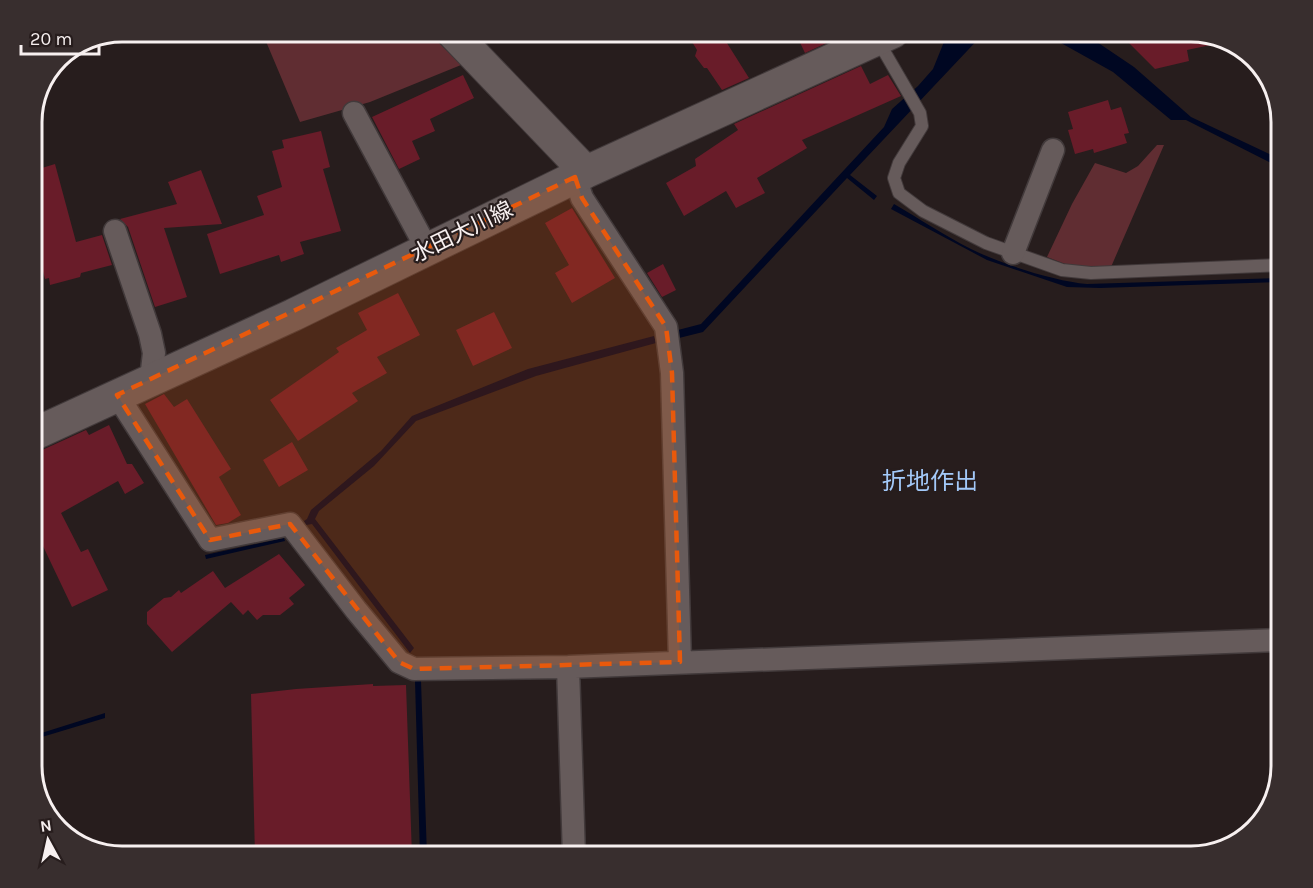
<svg xmlns="http://www.w3.org/2000/svg" width="1313" height="888" font-family="Karla,'Noto Sans JP',sans-serif">
	<rect width="100%" height="100%" fill="#271d1d"/>
	<path fill="#602d32" d="M 262,32 L 428,32 L 461,65 L 370,102 L 300,122 Z
		M 1157,145 L 1164,145 L 1111,267 L 1073,267 L 1047,257 L 1072,204 L 1095,163 L 1126,173 L 1138,166 Z"/>
	<path fill="#000722" d="M 948,32 L 988,32 L 984,33 L 850,175 L 877,196 L 874,200 L 847,178 L 703,332 L 679,338 L 678,330 L 701,324 L 884,127 L 892,109 L 918,86 L 933,69 Z
		M 1032,32 L 1069,32 L 1091,38 L 1134,67 L 1191,117 L 1280,159 L 1277,166 L 1186,120 L 1171,120 L 1113,72 L 1052,38 Z
		M 894,204 C 920,219 945,236 971,249 C 1001,264 1054,281 1087,284 L 1281,278 L 1281,282 L 1100,288 L 1067,287 L 987,260 L 891,209 Z
		M 654,336 L 656,343 L 536,376 L 416,421 L 374,466 L 319,511 L 315,519 L 414,648 L 410,653 L 312,524 L 306,525 L 304,521 L 307,519 L 311,510 L 381,451 L 412,416 L 528,369 Z
		M 284,538 L 285,541 L 206,559 L 205,555 Z
		M 415,681 L 421,681 L 427,856 L 420,856 Z
		M 105,713 L 105,718 L 32,740 L 32,736 Z"/>
	<path fill="#691c29" d="M 686,32 L 720,32 L 749,78 L 722,90 L 707,68 L 704,68 L 695,56 L 697,50 Z
		M 795,32 L 845,32 L 846,34 L 805,53 Z
		M 1118,32 L 1191,32 L 1225,42 L 1187,50 L 1189,61 L 1155,69 Z
		M 861,66 L 870,84 L 888,75 L 901,96 L 802,140 L 807,148 L 757,178 L 765,193 L 736,208 L 726,191 L 684,216 L 666,183 L 696,166 L 695,159 L 738,130 L 734,124 Z
		M 463,75 L 474,98 L 430,119 L 435,131 L 412,141 L 420,159 L 399,169 L 372,117 Z
		M 1108,100 L 1111,110 L 1121,107 L 1129,133 L 1124,134 L 1127,143 L 1094,153 L 1093,149 L 1075,154 L 1068,130 L 1073,129 L 1068,112 Z
		M 321,131 L 330,167 L 323,169 L 341,231 L 300,242 L 304,254 L 281,262 L 279,255 L 220,274 L 207,234 L 264,215 L 257,196 L 282,187 L 272,151 L 284,148 L 282,140 Z
		M 55,164 L 76,242 L 102,235 L 112,265 L 81,273 L 80,277 L 50,285 L 49,278 L 45,279 L 38,252 L 42,251 L 32,213 L 32,171 Z
		M 201,170 L 222,224 L 164,228 L 187,297 L 155,307 L 128,227 L 120,219 L 177,204 L 168,182 Z
		M 572,208 L 615,278 L 572,303 L 555,273 L 569,265 L 545,223 Z
		M 663,264 L 676,290 L 662,297 L 647,273 Z
		M 398,293 L 420,335 L 377,357 L 387,373 L 352,393 L 358,401 L 298,441 L 270,400 L 339,352 L 336,348 L 367,330 L 358,313 Z
		M 494,312 L 512,348 L 473,366 L 456,330 Z
		M 164,394 L 174,407 L 187,399 L 231,469 L 219,477 L 241,515 L 228,523 L 216,525 L 145,404 Z
		M 109,425 L 127,464 L 132,464 L 144,483 L 125,494 L 118,481 L 61,513 L 81,552 L 88,549 L 108,590 L 72,607 L 32,523 L 32,453 L 40,451 L 86,430 L 89,435 Z
		M 292,442 L 308,470 L 279,487 L 263,460 Z
		M 279,554 L 305,585 L 289,598 L 294,604 L 280,615 L 263,615 L 257,620 L 248,610 L 243,615 L 231,602 L 172,652 L 147,624 L 147,612 L 164,598 L 171,597 L 179,590 L 181,593 L 213,571 L 225,588 Z
		M 373,684 L 373,686 L 406,685 L 412,856 L 255,856 L 251,694 L 296,689 Z"/>
	<g fill="none" stroke-linecap="round" stroke-linejoin="round">
		<g stroke="#423a3b" stroke-width="14">
			<path id="lane" d="M 877,39 L 920,113 L 922,126 L 899,163 L 894,178 L 899,193 L 923,211 L 986,243 L 1062,270 L 1091,273 L 1281,265"/>
		</g>
		<g stroke="#423a3b" stroke-width="25">
			<path id="street" d="M 354,113 L 427,249
				M 575,177 L 582,198 L 666,327 L 672,373 L 680,662
				M 115,231 L 150,334 L 154,353 L 151,379
				M 1013,253 L 1053,150
				M 117,395 L 210,540 L 290,524 L 356,610 L 399,662 L 414,669 L 568,667 L 1281,640
				M 568,667 L 574,856"/>
		</g>
		<g stroke="#423a3b" stroke-width="34">
			<path id="secondary" d="M 452,32 L 586,172
				M 32,435 L 293,315 L 586,172 L 893,32"/>
		</g>
		<use href="#lane" stroke="#665b5b" stroke-width="12"/>
		<use href="#street" stroke="#665b5b" stroke-width="22"/>
		<use href="#secondary" stroke="#665b5b" stroke-width="32"/>
	</g>
	<path fill="#e8590c" fill-opacity="0.2" stroke="#e8590c" stroke-width="4.5" stroke-dasharray="12 8" stroke-linejoin="round" d="M 575,177 L 582,198 L 666,327 L 672,373 L 680,662 L 414,669 L 399,662 L 290,524 L 210,540 L 117,395 Z"/>
	<g text-anchor="middle" dominant-baseline="central" stroke-width="4.5" stroke-linejoin="round" paint-order="stroke">
		<g font-size="22" fill="#f7f0f0" stroke="#271d1d">
			<text transform="translate(462 232) rotate(-26)">水田大川線</text>
		</g>
		<g font-size="24" fill="#a3c9f9" stroke="#271d1d">
			<text x="930" y="481">折地作出</text>
		</g>
	</g>
	<path d="M0 0H1313V888H0ZM122 42H1191A80 80 0 0 1 1271 122V766A80 80 0 0 1 1191 846H122A80 80 0 0 1 42 766V122A80 80 0 0 1 122 42Z" fill="#382e2e" fill-rule="evenodd"/>
	<path fill="none" stroke="#f7f0f0" stroke-width="3" d="M122 42H1191A80 80 0 0 1 1271 122V766A80 80 0 0 1 1191 846H122A80 80 0 0 1 42 766V122A80 80 0 0 1 122 42Z"/>
	<g transform="translate(48 840) rotate(352)" stroke="#271d1d" stroke-width="4.5" paint-order="stroke">
	<path d="M0-4.5L10 22L0 15L-10 22Z" fill="#f7f0f0"/>
	<text y="-9" font-size="16" font-weight="bold" text-anchor="middle" fill="#f7f0f0">N</text>
	</g>
	<path d="M21 45v9h78v-9" fill="none" stroke="#f7f0f0" stroke-width="3"/>
	<text x="30" y="45" font-size="18" fill="#f7f0f0" stroke="#271d1d" stroke-width="4.5" paint-order="stroke">20 m</text>
</svg>
